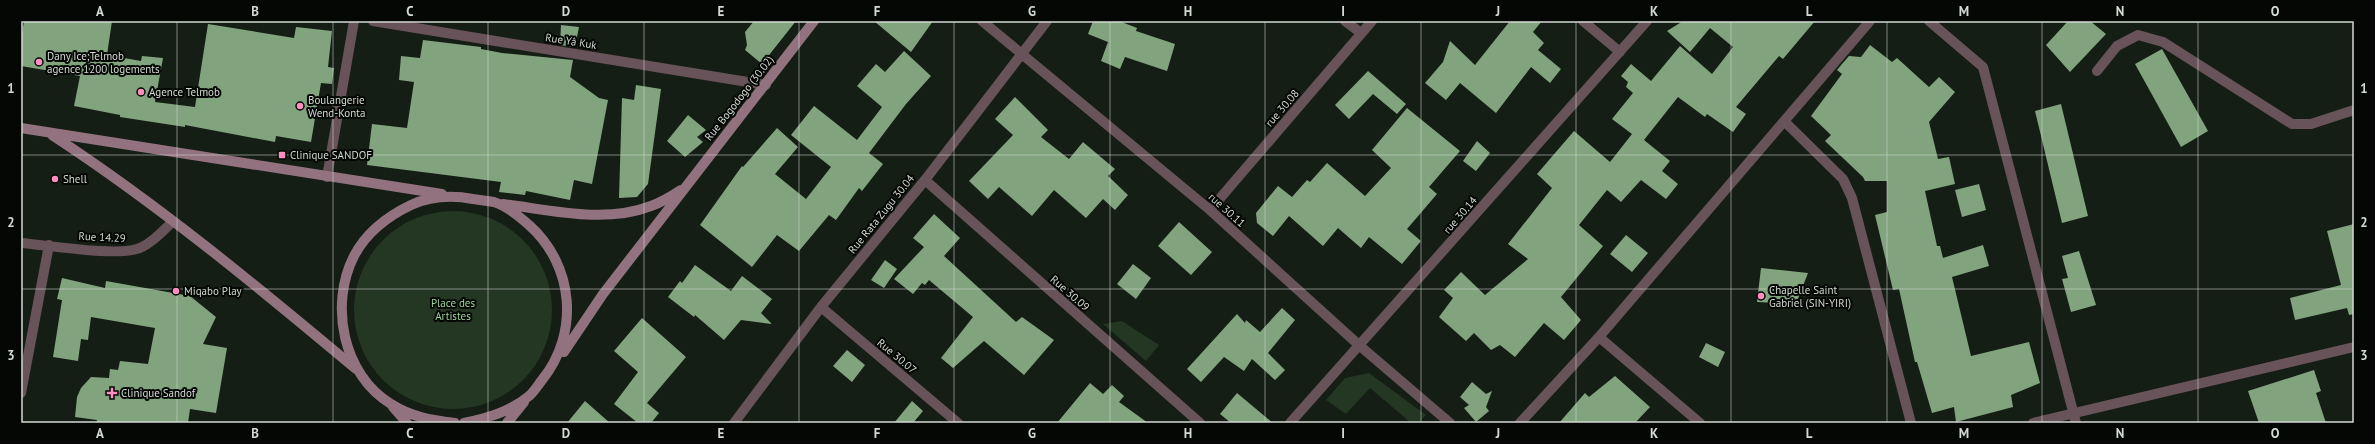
<svg xmlns="http://www.w3.org/2000/svg" width="2375" height="444" font-family="'PT Sans',sans-serif">
	<rect width="100%" height="100%" fill="#151e15"/>
	<path fill="#233722" d="M354 310a99 99 0 1 1 198 0a99 99 0 1 1-198 0Z
		M 1122,321 L 1159,345 L 1146,361 L 1103,324 Z
		M 1369,373 L 1426,415 L 1418,423 L 1411,423 L 1370,388 L 1346,414 L 1326,400 L 1345,378 Z"/>
	<path fill="#81a47e" d="M 24,21 L 112,21 L 107,55 L 141,61 L 142,56 L 163,58 L 155,102 L 195,107 L 208,24 L 294,38 L 296,27 L 332,31 L 328,67 L 334,68 L 332,84 L 321,83 L 311,142 L 276,136 L 275,142 L 185,125 L 185,127 L 120,117 L 120,115 L 74,106 L 80,76 L 21,66 L 21,39 Z
		M 754,21 L 796,21 L 762,64 L 745,50 L 747,45 L 745,32 Z
		M 874,21 L 933,21 L 911,52 Z
		M 1093,21 L 1119,21 L 1137,28 L 1136,31 L 1175,44 L 1167,71 L 1125,57 L 1120,69 L 1101,61 L 1108,42 L 1088,34 Z
		M 1510,21 L 1542,21 L 1533,32 L 1544,43 L 1538,50 L 1561,69 L 1550,83 L 1531,67 L 1496,113 L 1460,83 L 1446,100 L 1425,83 L 1443,62 L 1450,41 L 1475,65 Z
		M 1683,21 L 1815,21 L 1783,59 L 1779,56 L 1736,107 L 1746,114 L 1733,132 L 1707,114 L 1705,117 L 1678,97 L 1644,140 L 1670,161 L 1662,171 L 1678,184 L 1666,199 L 1641,180 L 1621,202 L 1607,190 L 1579,225 L 1603,246 L 1561,297 L 1581,320 L 1564,340 L 1544,323 L 1515,357 L 1500,345 L 1491,350 L 1474,333 L 1466,341 L 1439,317 L 1453,298 L 1444,290 L 1461,272 L 1485,295 L 1528,259 L 1508,244 L 1552,188 L 1537,174 L 1574,131 L 1610,162 L 1632,134 L 1612,119 L 1633,93 L 1626,87 L 1628,82 L 1621,76 L 1631,64 L 1651,81 L 1680,46 L 1712,74 L 1733,47 L 1710,28 L 1690,52 L 1667,31 Z
		M 2068,21 L 2090,21 L 2106,34 L 2070,72 L 2046,45 Z
		M 561,25 L 579,27 L 575,47 L 560,45 Z
		M 423,40 L 481,47 L 481,49 L 502,53 L 573,60 L 570,77 L 599,98 L 608,100 L 592,184 L 574,180 L 570,200 L 526,191 L 525,195 L 499,192 L 501,182 L 367,165 L 372,124 L 407,128 L 414,82 L 399,80 L 401,56 L 420,58 Z
		M 1870,45 L 1892,62 L 1897,58 L 1929,87 L 1939,77 L 1955,92 L 1929,122 L 1938,159 L 1949,157 L 1955,184 L 1925,191 L 1937,246 L 1940,246 L 1943,258 L 1983,245 L 1989,266 L 1952,277 L 1971,356 L 2029,342 L 2040,383 L 2011,395 L 2013,407 L 1956,422 L 1954,407 L 1932,413 L 1917,362 L 1915,362 L 1899,289 L 1893,290 L 1875,215 L 1887,212 L 1887,181 L 1865,181 L 1863,177 L 1825,141 L 1831,135 L 1811,116 L 1842,74 L 1837,70 L 1842,64 L 1849,56 L 1861,57 Z
		M 2162,49 L 2208,131 L 2181,147 L 2135,64 Z
		M 904,51 L 931,76 L 906,104 L 869,153 L 883,164 L 862,191 L 859,188 L 836,220 L 829,215 L 799,251 L 777,235 L 752,267 L 700,225 L 742,166 L 743,167 L 777,128 L 798,147 L 775,174 L 806,199 L 831,167 L 791,135 L 814,106 L 857,140 L 882,107 L 857,86 L 876,64 L 885,72 Z
		M 1368,71 L 1406,104 L 1397,114 L 1373,94 L 1349,119 L 1335,105 Z
		M 636,85 L 661,89 L 648,184 L 637,197 L 619,198 L 622,98 L 634,100 Z
		M 1015,97 L 1048,130 L 1041,137 L 1069,159 L 1083,142 L 1115,169 L 1108,176 L 1128,195 L 1115,210 L 1103,199 L 1086,218 L 1054,190 L 1032,216 L 999,187 L 988,199 L 969,181 L 1013,135 L 995,119 Z
		M 2061,104 L 2088,216 L 2062,223 L 2035,111 Z
		M 1407,108 L 1460,151 L 1429,187 L 1437,194 L 1407,229 L 1421,241 L 1402,264 L 1369,237 L 1361,248 L 1338,228 L 1323,246 L 1289,216 L 1273,236 L 1257,223 L 1256,213 L 1278,186 L 1292,197 L 1307,180 L 1310,182 L 1327,163 L 1365,196 L 1391,168 L 1372,150 Z
		M 688,115 L 706,130 L 697,137 L 703,142 L 685,157 L 667,141 Z
		M 1477,141 L 1490,153 L 1476,171 L 1463,161 Z
		M 1979,184 L 1986,210 L 1962,217 L 1955,190 Z
		M 934,214 L 960,238 L 944,256 L 1016,322 L 1022,317 L 1054,340 L 1024,375 L 984,341 L 953,368 L 941,358 L 973,317 L 929,280 L 925,285 L 922,283 L 913,294 L 894,279 L 924,247 L 913,238 Z
		M 1179,222 L 1212,252 L 1191,275 L 1158,246 Z
		M 2354,224 L 2354,314 L 2349,315 L 2347,308 L 2295,320 L 2290,298 L 2341,285 L 2327,231 Z
		M 1626,235 L 1648,253 L 1632,272 L 1610,254 Z
		M 2079,251 L 2096,305 L 2071,312 L 2062,279 L 2068,278 L 2062,256 Z
		M 885,260 L 897,269 L 884,288 L 871,280 Z
		M 1133,264 L 1151,278 L 1136,299 L 1117,284 Z
		M 695,265 L 731,291 L 742,276 L 772,299 L 761,313 L 772,324 L 741,320 L 724,340 L 695,315 L 694,317 L 668,297 L 680,281 L 682,283 Z
		M 1761,268 L 1808,273 L 1796,304 L 1757,302 Z
		M 62,278 L 105,288 L 106,281 L 190,296 L 216,317 L 203,344 L 227,348 L 216,413 L 190,409 L 188,423 L 96,423 L 97,420 L 75,417 L 77,397 L 81,388 L 91,377 L 109,378 L 110,369 L 118,370 L 120,361 L 148,364 L 155,328 L 91,317 L 88,340 L 81,339 L 78,361 L 53,357 L 62,300 L 57,299 Z
		M 1282,308 L 1295,320 L 1268,353 L 1285,370 L 1275,380 L 1252,359 L 1244,371 L 1224,357 L 1201,382 L 1187,369 L 1237,314 L 1245,323 L 1246,320 L 1260,332 Z
		M 642,318 L 686,357 L 647,403 L 659,413 L 651,423 L 638,423 L 614,404 L 638,372 L 614,351 Z
		M 1706,343 L 1725,352 L 1718,367 L 1699,357 Z
		M 847,350 L 865,365 L 852,382 L 833,366 Z
		M 2314,370 L 2321,391 L 2316,393 L 2326,423 L 2259,423 L 2248,391 Z
		M 1615,376 L 1650,407 L 1635,423 L 1559,423 L 1585,393 L 1589,397 Z
		M 1472,382 L 1486,394 L 1492,391 L 1486,407 L 1489,411 L 1476,422 L 1464,408 L 1469,405 L 1460,397 Z
		M 1090,383 L 1103,394 L 1112,385 L 1124,396 L 1119,402 L 1148,423 L 1057,423 Z
		M 1237,393 L 1273,423 L 1231,423 L 1220,414 Z
		M 585,401 L 610,423 L 567,423 Z
		M 912,401 L 923,411 L 913,423 L 894,423 Z"/>
	<g fill="none" stroke-linecap="round" stroke-linejoin="round">
		<path stroke="#68535b" stroke-width="10" d="M 373,21 L 766,85
			M 982,21 L 1210,210 L 1360,346 L 1450,423
			M 1345,21 L 1361,33
			M 1583,21 L 1620,52
			M 1929,21 L 1983,67 L 2076,423
			M 2097,71 L 2117,46 L 2138,35 L 2163,42 L 2292,124 L 2311,124 L 2354,110
			M 1784,121 L 1843,179 L 1852,198 L 1911,423
			M 327,177 L 354,21
			M 925,180 L 1200,423
			M 1210,210 L 1372,21
			M 21,243 C 47,245 123,258 142,247 C 154,241 163,231 172,222
			M 821,307 L 958,423
			M 1599,337 L 1700,423
			M 21,393 L 49,245
			M 734,423 L 821,307 L 925,180 L 1047,21
			M 1290,423 L 1647,21
			M 1520,423 L 1599,337 L 1870,21
			M 2033,423 L 2354,347"/>
		<path stroke="#93727f" stroke-width="10" d="M 21,128 L 442,194
			M 52,135 C 159,205 258,287 356,369
			M 503,204 C 551,210 604,224 651,206 C 662,202 672,196 681,190
			M 564,352 L 603,294 L 814,21
			M 393,407 L 407,423
			M 455,423 C 432,420 411,417 391,404 C 343,375 329,305 354,256 C 366,233 388,216 411,205 C 431,196 451,195 473,199 C 480,200 487,201 494,202 C 507,206 519,216 529,225 C 574,265 580,333 542,380 C 538,385 534,392 529,396 C 510,412 487,418 464,423
			M 507,423 L 524,402"/>
	</g>
	<path fill="none" stroke="#d3d9d3" stroke-width="1" stroke-opacity="0.55" d="M 177,21 L 177,423M 333,21 L 333,423M 488,21 L 488,423M 644,21 L 644,423M 799,21 L 799,423M 954,21 L 954,423M 1110,21 L 1110,423M 1265,21 L 1265,423M 1421,21 L 1421,423M 1576,21 L 1576,423M 1731,21 L 1731,423M 1887,21 L 1887,423M 2042,21 L 2042,423M 2198,21 L 2198,423M 21,155 L 2354,155M 21,289 L 2354,289"/>
	<g fill="#fd8ebe" stroke="#040704" stroke-width="1.5">
		<circle cx="39" cy="62" r="4"/>
		<circle cx="141" cy="92" r="4"/>
		<circle cx="300" cy="106" r="4"/>
		<rect x="278" y="151" width="8" height="8" rx="2"/>
		<circle cx="55" cy="179" r="4"/>
		<circle cx="176" cy="291" r="4"/>
		<circle cx="1761" cy="296" r="4"/>
		<path d="M110 387h4v4h4v4h-4v4h-4v-4h-4v-4h4z"/>
	</g>
	<g text-anchor="middle" dominant-baseline="central" stroke-width="4" stroke-linejoin="round" paint-order="stroke">
		<g font-size="11" fill="#d3d9d3" stroke="#040704">
			<text transform="translate(571 41) rotate(9)">Rue Yâ Kuk</text>
			<text transform="translate(739 98) rotate(-52)">Rue Bogodogo (30.02)</text>
			<text transform="translate(1282 108) rotate(-49)">rue 30.08</text>
			<text transform="translate(1227 210) rotate(42)">rue 30.11</text>
			<text transform="translate(881 214) rotate(-51)">Rue Rata Zugu 30.04</text>
			<text transform="translate(1460 215) rotate(-49)">rue 30.14</text>
			<text transform="translate(102 237) rotate(3)">Rue 14.29</text>
			<text transform="translate(1070 293) rotate(41)">Rue 30.09</text>
			<text transform="translate(897 356) rotate(40)">Rue 30.07</text>
		</g>
		<g font-size="11" fill="#d3d9d3" stroke="#040704" text-anchor="start">
			<text x="47" y="56">Dany Ice;Telmob<tspan x="47" dy="13">agence 1200 logements</tspan></text>
			<text x="149" y="92">Agence Telmob</text>
			<text x="308" y="100">Boulangerie<tspan x="308" dy="13">Wend-Konta</tspan></text>
			<text x="290" y="155">Clinique SANDOF</text>
			<text x="63" y="179">Shell</text>
			<text x="1769" y="290">Chapelle Saint<tspan x="1769" dy="13">Gabriel (SIN-YIRI)</tspan></text>
			<text x="184" y="291">Miqabo Play</text>
			<text x="121" y="393">Clinique Sandof</text>
		</g>
		<g font-size="11" fill="#9ad096" stroke="#040704">
			<text x="453" y="303">Place des<tspan x="453" dy="13">Artistes</tspan></text>
		</g>
	</g>
	<rect width="2375" height="444" fill="none" stroke="#040704" stroke-width="44"/>
	<rect x="22" y="22" width="2331" height="400" fill="none" stroke="#d3d9d3" stroke-width="1.5"/>
	<g font-size="13" text-anchor="middle" font-weight="bold" fill="#d3d9d3">
		<text x="100" y="16">A</text>
		<text x="255" y="16">B</text>
		<text x="410" y="16">C</text>
		<text x="566" y="16">D</text>
		<text x="721" y="16">E</text>
		<text x="877" y="16">F</text>
		<text x="1032" y="16">G</text>
		<text x="1188" y="16">H</text>
		<text x="1343" y="16">I</text>
		<text x="1498" y="16">J</text>
		<text x="1654" y="16">K</text>
		<text x="1809" y="16">L</text>
		<text x="1964" y="16">M</text>
		<text x="2120" y="16">N</text>
		<text x="2275" y="16">O</text>
		<text x="11" y="93">1</text>
		<text x="2364" y="93">1</text>
		<text x="11" y="227">2</text>
		<text x="2364" y="227">2</text>
		<text x="11" y="360">3</text>
		<text x="2364" y="360">3</text>
		<text x="100" y="438">A</text>
		<text x="255" y="438">B</text>
		<text x="410" y="438">C</text>
		<text x="566" y="438">D</text>
		<text x="721" y="438">E</text>
		<text x="877" y="438">F</text>
		<text x="1032" y="438">G</text>
		<text x="1188" y="438">H</text>
		<text x="1343" y="438">I</text>
		<text x="1498" y="438">J</text>
		<text x="1654" y="438">K</text>
		<text x="1809" y="438">L</text>
		<text x="1964" y="438">M</text>
		<text x="2120" y="438">N</text>
		<text x="2275" y="438">O</text>
	</g>
</svg>
